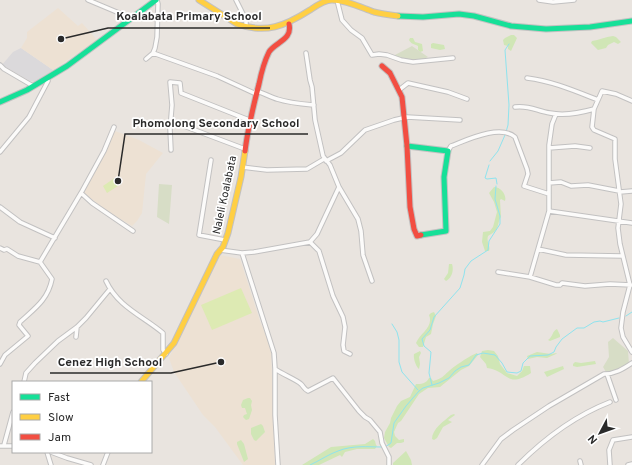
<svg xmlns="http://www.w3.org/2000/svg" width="632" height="465" font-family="Overpass,sans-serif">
	<rect width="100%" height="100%" fill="#e9e4df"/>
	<path fill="#dbd9db" d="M 21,48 L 53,70 L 35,82 L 30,81 L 2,65 L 13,52 Z"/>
	<path fill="#ede1d3" d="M 58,8 L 78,26 L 82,23 L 97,40 L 53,70 L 21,48 L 27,38 L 27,32 Z
		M 115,131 L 139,140 L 163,153 L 146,174 L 142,213 L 137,221 L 132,226 L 107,211 L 84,193 Z
		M 220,255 L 240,259 L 260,321 L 271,349 L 275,465 L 243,465 L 215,427 L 203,415 L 174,372 L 169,358 Z"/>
	<path fill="#d0e6b6" d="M 511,35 L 514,35 L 517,38 L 511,51 L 508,49 L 508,46 L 504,45 L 503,40 L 505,38 Z
		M 613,36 L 616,37 L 621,42 L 618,44 L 614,42 L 608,45 L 606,48 L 598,50 L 591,43 L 592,41 C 599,40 605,37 613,36 Z
		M 410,38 L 413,38 L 415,42 L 422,44 L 423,51 L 420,52 L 418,50 L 418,46 C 414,44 411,44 409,40 Z
		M 433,43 L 444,45 L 445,49 L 440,50 L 431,48 L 431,44 Z
		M 494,187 C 501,187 507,195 505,201 L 501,199 L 500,200 L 501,217 C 498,221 499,225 496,230 C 494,233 490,234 488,236 C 486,242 491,246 489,251 L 485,251 L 482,242 L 483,232 L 490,231 L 493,227 L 497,212 L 494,202 L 489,193 Z
		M 449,264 L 452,264 C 454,270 452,278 446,281 L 444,279 L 448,273 Z
		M 434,312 L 436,316 L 433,324 L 431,334 L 426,337 L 423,347 L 419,347 L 416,343 C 420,333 434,327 429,315 L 431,313 Z
		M 557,329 L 560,335 L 560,337 L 550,341 L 548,340 C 553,337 552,331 557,329 Z
		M 488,350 L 494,351 L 498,356 L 500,364 L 507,373 L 517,376 L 522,371 L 524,366 L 530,366 L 531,373 C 506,389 509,371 487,368 L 486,364 L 480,357 L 482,351 Z
		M 420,351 L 421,353 L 419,357 L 420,364 L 419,369 C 416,367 413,358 414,354 Z
		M 537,352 L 551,354 L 557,353 L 556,354 L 547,358 L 537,357 L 528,359 L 527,356 Z
		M 477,353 L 478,355 L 469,366 L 461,370 L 440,387 L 428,388 L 419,394 L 401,421 L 398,423 L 394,432 L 395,436 L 399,440 L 404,439 L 404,442 L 401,443 L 397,443 L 391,448 L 389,447 L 384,438 L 385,432 L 390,423 L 391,418 L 397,406 L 401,401 L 410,397 L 416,384 C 421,384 426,384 429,378 L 431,378 L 433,381 C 443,378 442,377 449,371 C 453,367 471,355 477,353 Z
		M 595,361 L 596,364 L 577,367 L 573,366 L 573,364 L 575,362 L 581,363 Z
		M 563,366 L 564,369 L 547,377 L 544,372 Z
		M 248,398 L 250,398 L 252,401 L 251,405 L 252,410 L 249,419 L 246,420 L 243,417 L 244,415 L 247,414 L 245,408 L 242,408 L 241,405 L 243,400 Z
		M 454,414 L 455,415 L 448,420 L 452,422 L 443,427 L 437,438 L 434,440 L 432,439 C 432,429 444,421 451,415 Z
		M 261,424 L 263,426 L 265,432 L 256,441 L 254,440 L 251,434 L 251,428 Z
		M 373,439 L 375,441 L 376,445 L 377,446 L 375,449 L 357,449 L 345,452 L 342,457 L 340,455 L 319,465 L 302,465 L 331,447 L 365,444 Z
		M 241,440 L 244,444 L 248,459 L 244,462 L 237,444 L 237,442 Z
		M 406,451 L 411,460 L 412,465 L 393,465 L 393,463 Z"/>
	<path fill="#d7ddc6" d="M 412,46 L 428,57 C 417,63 407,60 395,56 L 395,55 Z
		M 159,184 L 172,185 L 169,224 L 157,217 Z
		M 613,338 L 628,351 L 629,364 L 616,371 L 606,372 L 603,367 L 609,357 L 608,342 Z"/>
	<path fill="#ddeab3" d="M 116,177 L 121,184 L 107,193 L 103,186 Z
		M 241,288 L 252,313 L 212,330 L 201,305 Z"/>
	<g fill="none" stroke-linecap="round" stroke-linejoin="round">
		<path stroke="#8fe3ee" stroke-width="1" d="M 506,132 L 508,125 L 509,105 L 505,50 L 509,44
			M 490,161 L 498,151 L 505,135
			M 489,165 L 485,178 L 487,179 L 496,178 L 497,184
			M 626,316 L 632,312
			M 392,324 L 397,332 L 399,340 L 399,362 L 402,372 L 418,390
			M 432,385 L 429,373 L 431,352 L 424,346 L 422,339 L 430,330 L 434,317 L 460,288 L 464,275 L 465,269 L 471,261 L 488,250 L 489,241 L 500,224 L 500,216 L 495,199 L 496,186
			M 385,447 L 391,443 L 394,423 L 406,406 L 419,391 L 423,388 L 439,383 L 449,378 L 455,371 L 461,367 L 469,365 L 476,355 L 483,353 L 495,355 L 502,363 L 507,372 L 517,373 L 521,371 L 523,363 L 530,356 L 548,355 L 554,352 L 556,347 L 562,339 L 577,328 L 584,328 L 594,322 L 600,321 L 603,322 L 619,318
			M 310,465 C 319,461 329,454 338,451 C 353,445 367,447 382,447"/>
		<g stroke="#c2c1c1" stroke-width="5.5">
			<path id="street" d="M 88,0 L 131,18
				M 236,0 L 246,20 L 246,27
				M 337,0 L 342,20 L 351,30 L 362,38 L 372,55 L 379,54 L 387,55 L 401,60 L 413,62 L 453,58
				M 539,0 L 553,2 L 574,0
				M 153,53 L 217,76 L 256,94
				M 306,53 L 310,80 L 312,87 L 315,120 L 323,156 L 330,165 L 339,187 L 358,219 L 361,231 L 363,255 L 372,281
				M 146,59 L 153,53 L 155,48 L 157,37 L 158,4 L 157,0
				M 0,65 L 4,69 L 33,86
				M 527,78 C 552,81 575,91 598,100
				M 399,90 L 408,83 L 448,92 L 467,99
				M 256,91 C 264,93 270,97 277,99 C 289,103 302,104 314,105
				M 632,101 L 616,94 L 602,91 L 594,109 L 592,127 L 594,130 L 615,139 L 615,159 L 621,204 L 618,228 L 620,244 L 630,285 L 623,312 L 621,328 L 623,337 L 632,352
				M 515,107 C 529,105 537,111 550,113 C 564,116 580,113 594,109
				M 556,114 L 552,124 L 549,145 L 549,211 L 530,277 L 556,285 L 560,285 L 562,283 L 585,286 L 610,284 L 631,285
				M 184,126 L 245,149
				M 549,148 L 575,146 L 590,148
				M 171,150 L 170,129 L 172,105 L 170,82 L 180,83 L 181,93 L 249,120
				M 448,151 L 451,146 C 467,140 500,124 515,137 L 527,169 L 528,174 L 524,186 L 549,194
				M 0,152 L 29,117 L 48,81
				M 211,160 L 199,235 L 225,240
				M 326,161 L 341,153 L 365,130 L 394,120 L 407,117 L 460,120
				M 242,167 L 267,170 L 307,169 L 324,159
				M 549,183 L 561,182 L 571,186 L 588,185 L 619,191
				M 620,192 L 632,191
				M 81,193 L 92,203 L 133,231
				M 0,207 L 20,222 L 55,238
				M 549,211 L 632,223
				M 310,242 L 319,251 L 333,296 L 343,317 L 345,327 L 343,345 L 344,351 L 350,354
				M 0,248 L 4,250 L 7,249 L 18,256 L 40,262
				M 538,249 L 566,255 L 623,256
				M 220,250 L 242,253 L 254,252 L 310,242 L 317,234 L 339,187
				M 242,253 L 274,353 L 275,369 C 282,374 297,380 301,384 C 304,387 304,389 308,391 L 333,378 L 359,411 L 365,417 L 370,420 L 380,432 L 382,443 L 389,457 L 389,465
				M 498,272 L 530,277
				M 106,281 C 118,307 143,316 163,333 L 163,350 L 166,354
				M 76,337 L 77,327
				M 0,364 L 5,355 L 28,336 L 19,325 L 20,322 C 34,309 48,300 52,279 L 40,262 L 81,193 L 104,151 L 114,127
				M 275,369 L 275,415 L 278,465
				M 607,374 L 616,400
				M 24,382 L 26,373 L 35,363 L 58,341 L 77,327 L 86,318 L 110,289
				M 4,445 L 13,412
				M 0,446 L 13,446
				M 47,452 L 51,465
				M 51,452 L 67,458 L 91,465
				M 580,461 L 581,465
				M 103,465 L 108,452
				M 482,465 L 501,439 L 513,430 L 549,406 L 604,374 C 615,374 623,369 632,363
				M 518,465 C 545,438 574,416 610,402
				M 610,465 L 609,450 L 613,440 L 632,437
				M 628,465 L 632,464"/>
		</g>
		<g stroke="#c2c1c1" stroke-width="7">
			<path id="fast" d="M 398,16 L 423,17 L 459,14 L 474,16 L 511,26 L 546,29 L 590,27 L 632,21
				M 0,102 L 27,90 L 67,66 L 156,0
				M 407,146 L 448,151 L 444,177 L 446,231 L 421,235"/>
		</g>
		<g stroke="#c2c1c1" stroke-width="7">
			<path id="slow" d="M 199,0 L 237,24 C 266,34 285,26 310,10 C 316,6 324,0 332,0 C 346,0 360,7 374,12 C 382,14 390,15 398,16
				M 141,382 L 174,343 L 217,254 L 223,247 L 228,233 L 241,177 L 245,151"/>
		</g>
		<g stroke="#c2c1c1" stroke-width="7">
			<path id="jam" d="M 382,66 L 390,73 L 402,97 L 407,146 L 410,207 L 414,229 L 417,236 L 421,235
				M 245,151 C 248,128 253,107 259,84 C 261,74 264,62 269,52 C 275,42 293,40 289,24"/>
		</g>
		<use href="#street" stroke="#fcfbfa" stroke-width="3.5"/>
		<use href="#fast" stroke="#16e098" stroke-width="5"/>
		<use href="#slow" stroke="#ffcf43" stroke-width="5"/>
		<use href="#jam" stroke="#f24e42" stroke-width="5"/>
	</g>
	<g text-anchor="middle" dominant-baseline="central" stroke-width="3.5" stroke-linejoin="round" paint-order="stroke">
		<g font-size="11" fill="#2a2a2a" stroke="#fff">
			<text transform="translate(225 195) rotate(-78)">Naleli Koalabata</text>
		</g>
	</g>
	<path fill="none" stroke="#2a2a2a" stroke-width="1.5" d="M61 39L108 28H270M118 181L125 134H308M221 362L171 373H50"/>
	<g fill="#2a2a2a" stroke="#fff" stroke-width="1.5">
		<circle cx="61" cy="39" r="4"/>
		<circle cx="118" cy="181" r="4"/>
		<circle cx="221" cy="362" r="4"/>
	</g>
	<g font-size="12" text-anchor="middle" font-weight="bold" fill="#2a2a2a" stroke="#fff" stroke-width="3.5" stroke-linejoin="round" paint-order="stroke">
		<text x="189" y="20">Koalabata Primary School</text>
		<text x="216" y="127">Phomolong Secondary School</text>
		<text x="110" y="366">Cenez High School</text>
	</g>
	<rect x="12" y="381" width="140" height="72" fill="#ffffff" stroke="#aaaaaa"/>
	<rect x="20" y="394" width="20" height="6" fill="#16e098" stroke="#aaaaaa"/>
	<text x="48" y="401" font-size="12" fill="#2a2a2a">Fast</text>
	<rect x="20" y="414" width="20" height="6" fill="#ffcf43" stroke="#aaaaaa"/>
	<text x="48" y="421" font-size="12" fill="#2a2a2a">Slow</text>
	<rect x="20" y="434" width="20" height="6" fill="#f24e42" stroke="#aaaaaa"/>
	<text x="48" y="441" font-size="12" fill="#2a2a2a">Jam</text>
	<g transform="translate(600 433) rotate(229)" stroke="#ffffff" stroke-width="3" paint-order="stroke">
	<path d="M0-3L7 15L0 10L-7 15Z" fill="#2a2a2a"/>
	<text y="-6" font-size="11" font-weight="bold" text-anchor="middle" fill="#2a2a2a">N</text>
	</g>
</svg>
